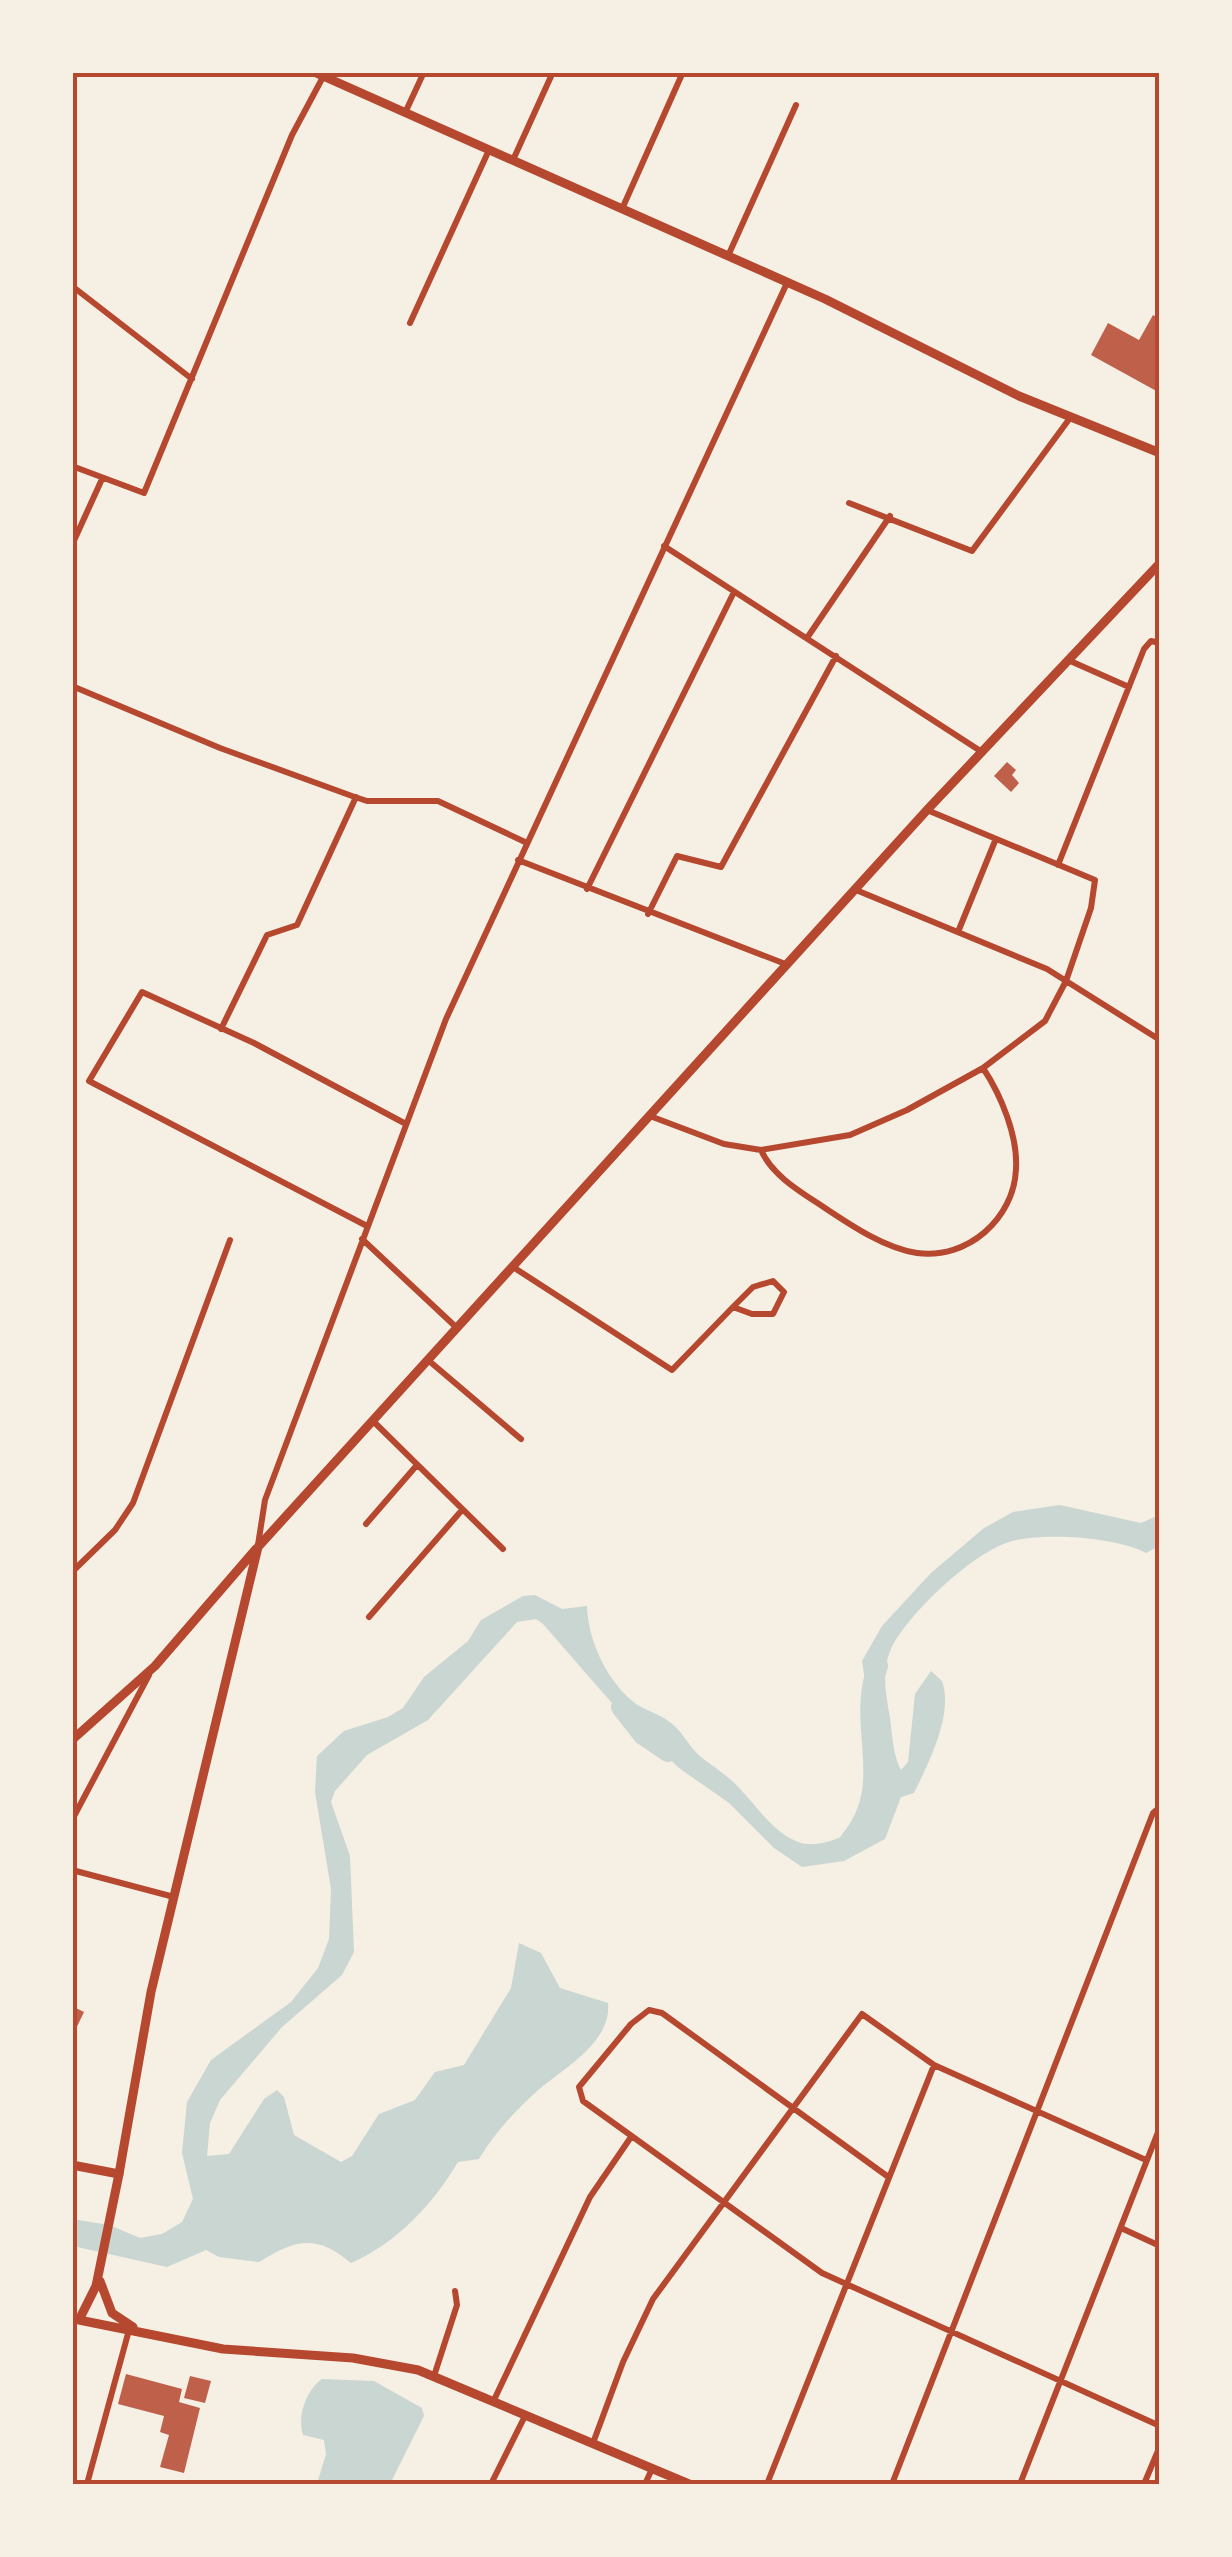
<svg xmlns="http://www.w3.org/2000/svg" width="1232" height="2557" font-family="Roboto,sans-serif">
	<rect width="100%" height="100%" fill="#f6efe4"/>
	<path fill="#c9d6d2" d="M 1060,1505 L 1141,1523 L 1159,1515 L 1159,1546 L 1146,1553 C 1116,1537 1042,1532 1009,1542 C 972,1553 906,1616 891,1649 C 881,1671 886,1695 890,1718 C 892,1734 893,1756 901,1770 L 908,1762 L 915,1694 L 931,1671 L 942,1681 C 954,1714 928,1764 914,1793 L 901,1797 L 885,1839 L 844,1861 L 802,1867 L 774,1848 L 729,1803 L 679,1768 L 611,1702 L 543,1624 L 536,1619 L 517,1622 L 428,1720 L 367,1755 L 335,1791 L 331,1802 L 350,1856 L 354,1952 L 342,1975 L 282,2027 L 220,2100 L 210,2123 L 207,2156 L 229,2154 L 264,2099 L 277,2090 L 284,2097 L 294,2135 L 341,2162 L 352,2156 L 379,2114 L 415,2100 L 435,2072 L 464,2065 L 511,1988 L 519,1943 L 541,1953 L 560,1988 L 608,2003 C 612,2043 562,2069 536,2092 C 514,2112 494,2134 479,2159 L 458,2162 C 433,2204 397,2243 351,2263 C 316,2233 294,2240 259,2262 L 219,2257 L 206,2250 L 167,2267 L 73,2246 L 72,2219 L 109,2225 L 140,2238 L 162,2234 L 182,2222 L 193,2199 L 182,2153 L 187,2102 L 211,2060 L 291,2002 L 318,1968 L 329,1939 L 331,1889 L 315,1792 L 317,1756 L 344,1731 L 388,1717 L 403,1708 L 424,1677 L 468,1641 L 481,1620 L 523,1596 L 535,1595 L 562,1609 L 587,1606 C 588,1639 605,1677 631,1700 C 642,1710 659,1713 671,1723 C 683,1732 689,1747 701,1757 C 715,1768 730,1777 742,1791 C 759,1809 773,1832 798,1842 C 823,1852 873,1826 880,1802 L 874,1791 L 879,1769 L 862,1661 L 882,1626 L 931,1573 L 984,1528 L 1013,1512 Z
		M 322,2379 L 374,2381 L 422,2408 L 424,2416 L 390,2484 L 317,2484 L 326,2454 L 324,2440 L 303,2435 C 297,2417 306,2390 322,2379 Z"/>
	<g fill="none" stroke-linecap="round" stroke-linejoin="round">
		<path stroke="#c9d6d2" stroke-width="20" d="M 621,1707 L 643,1735 L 668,1752
			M 849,1842 C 898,1784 854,1726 878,1666"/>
	</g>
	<path fill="#bf614a" d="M 1153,315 L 1160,319 L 1160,393 L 1091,355 L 1108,323 L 1139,340 Z
		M 1007,762 L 1016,770 L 1012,775 L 1019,783 L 1011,792 L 994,776 Z
		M 72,2006 L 84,2012 L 72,2037 Z
		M 126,2374 L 182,2389 L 179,2402 L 200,2408 L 184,2473 L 160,2467 L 169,2435 L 160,2432 L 164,2416 L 118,2404 Z
		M 190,2376 L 211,2381 L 205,2403 L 184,2398 Z"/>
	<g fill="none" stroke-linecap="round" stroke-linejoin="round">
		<path stroke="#b5482f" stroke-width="6" d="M 405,113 L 424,72
			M 513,160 L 553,72
			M 622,209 L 683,72
			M 728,256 L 796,105
			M 72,286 L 192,379
			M 410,323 L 489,150
			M 72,466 L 144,493 L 292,135 L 323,77
			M 849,503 L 972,551 L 1070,418
			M 72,545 L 102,479
			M 664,546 L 982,752
			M 807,638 L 890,516
			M 1068,660 L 1129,687
			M 72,686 L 220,748 L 352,796 L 367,801 L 438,801 L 525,842
			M 518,860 L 788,965
			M 1058,865 L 1144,649 L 1151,641 L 1160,643
			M 587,889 L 734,592
			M 856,890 L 1047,969 L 1160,1040
			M 648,914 L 677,856 L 721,867 L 836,656
			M 958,932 L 995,841
			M 221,1029 L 267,935 L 297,925 L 356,797
			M 650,1116 L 724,1144 L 761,1150 L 850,1135 L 907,1110 L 983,1068 L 1045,1021 L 1066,981 L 1091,908 L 1095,880 L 927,810
			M 761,1150 C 772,1175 799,1191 822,1206 C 849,1224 884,1248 917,1253 C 967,1260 1014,1219 1016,1169 C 1018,1136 1001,1095 983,1068
			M 367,1226 L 89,1081 L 142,992 L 254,1043 L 406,1124
			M 362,1239 L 457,1328
			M 513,1267 L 672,1370 L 733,1307
			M 773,1281 L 784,1292 L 773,1314 L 752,1314 L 733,1307 L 753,1287 Z
			M 428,1360 L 521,1439
			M 373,1421 L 503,1549
			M 366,1524 L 417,1465
			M 258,1545 L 265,1500 L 446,1019 L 787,283
			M 72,1572 L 115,1530 L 133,1503 L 230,1240
			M 369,1617 L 462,1510
			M 72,1820 L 149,1675
			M 72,1870 L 174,1897
			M 887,2176 L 662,2013 L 649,2010 L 631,2024 L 579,2087 L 583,2101 L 822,2273 L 1160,2426
			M 1121,2228 L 1160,2246
			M 434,2376 L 457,2305 L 455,2291
			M 494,2400 L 590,2197 L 631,2137
			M 593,2443 L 623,2362 L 653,2299 L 862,2014 L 934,2065 L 1146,2160
			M 87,2484 L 129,2330
			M 491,2484 L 526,2414
			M 645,2484 L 652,2469
			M 767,2484 L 934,2065
			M 892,2484 L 1153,1813 L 1160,1807
			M 1020,2484 L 1160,2127
			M 1144,2484 L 1160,2446"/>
		<path stroke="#b5482f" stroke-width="9" d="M 72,1740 L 155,1666 L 256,1549
			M 119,2174 L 151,1992 L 258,1547 L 927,810 L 1160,563"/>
		<path stroke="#b5482f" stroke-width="9" d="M 314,72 L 825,299 L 1019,396 L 1160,453
			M 72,2165 L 119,2174 L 96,2286 L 79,2320 L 223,2349 L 353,2358 L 418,2370 L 689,2484
			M 100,2281 L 112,2313 L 133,2327"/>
	</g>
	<rect width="1232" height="2557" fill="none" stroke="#f6efe4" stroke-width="150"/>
	<rect x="75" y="75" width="1082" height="2407" fill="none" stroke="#b5482f" stroke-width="4"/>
</svg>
